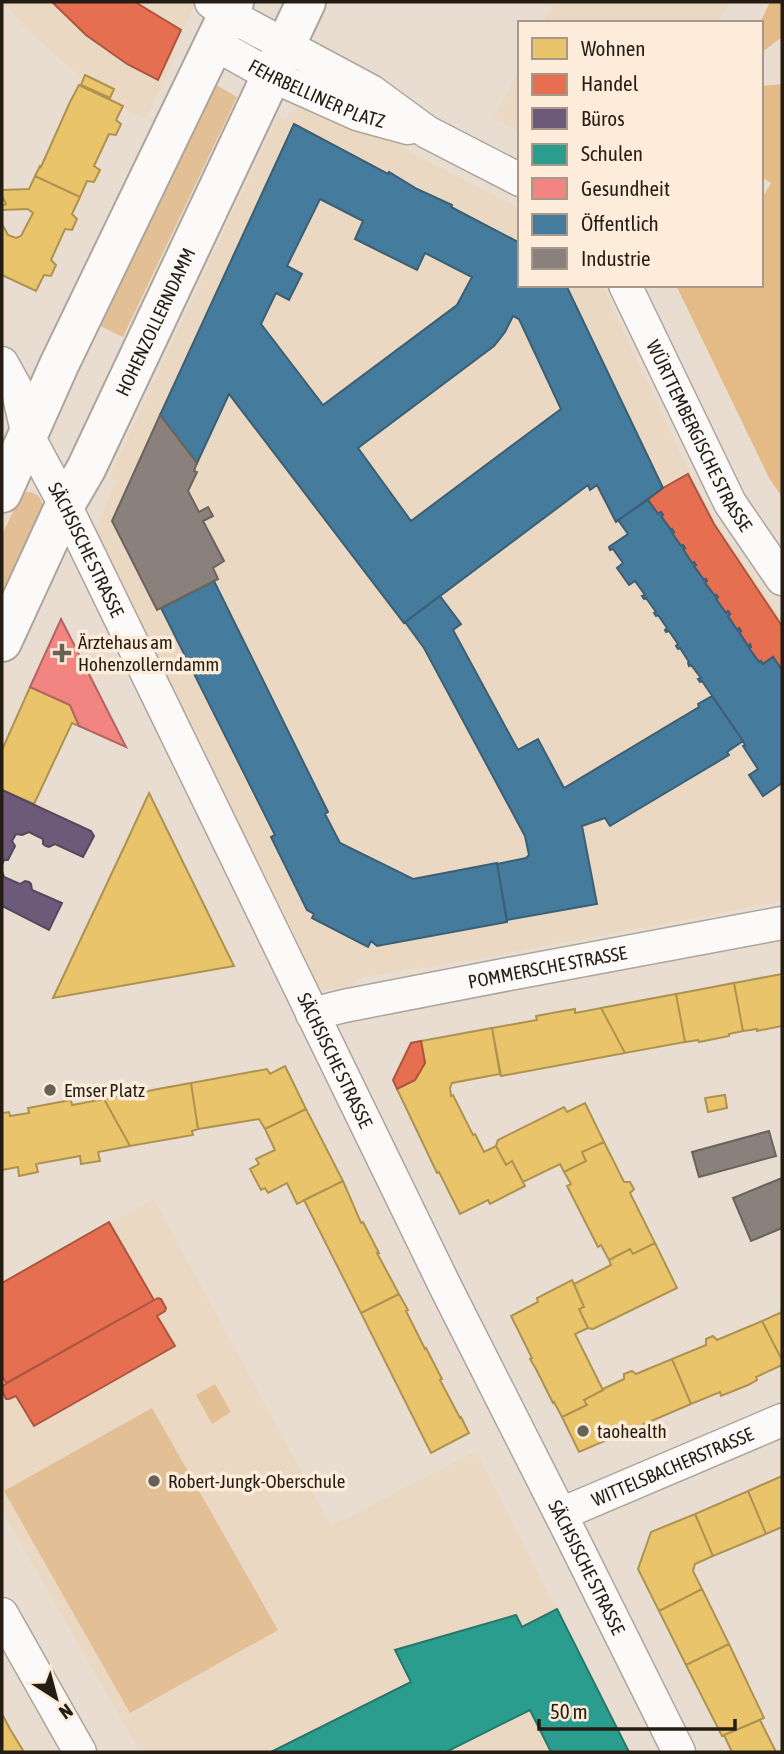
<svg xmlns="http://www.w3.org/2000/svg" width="784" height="1754" font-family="'Asap Condensed',sans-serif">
	<rect width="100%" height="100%" fill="#e8ddd0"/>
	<path fill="#ebd8c2" d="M 2,2 L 196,2 L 173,51 L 177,53 L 146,119 L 79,85 L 81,78 L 24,27 L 8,6 L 2,9 Z
		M 554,2 L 729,2 L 718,23 L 544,23 Z
		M 520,68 L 520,132 L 494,118 Z
		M 298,108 L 348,119 L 520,209 L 520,285 L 602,285 L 692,478 L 716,522 L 782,618 L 782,901 L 480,958 L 359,978 L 351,987 L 325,990 L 313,983 L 307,975 L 310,965 L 94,534 L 116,480 L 110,476 L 257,160 L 278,116 L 286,120 L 288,115 Z
		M 154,1199 L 331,1526 L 476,1451 L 629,1752 L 140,1752 L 2,1511 L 2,1285 Z"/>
	<path fill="#e2bf95" d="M 213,83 L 237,97 L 123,337 L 98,325 Z
		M 26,492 C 40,492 44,501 42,514 L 2,602 L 2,535 L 20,497 Z
		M 215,1384 L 231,1412 L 212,1424 L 196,1395 Z
		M 152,1408 L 278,1630 L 130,1713 L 4,1491 Z"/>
	<path fill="#e4bb87" d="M 770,2 L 782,2 L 782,37 L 761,53 L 761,23 L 760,23 Z
		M 782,84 L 782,497 L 769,478 L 676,285 L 761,285 L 761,200 L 771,183 L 761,177 L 761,86 Z"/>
	<path fill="#e9c46a" stroke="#ae9250" stroke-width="2" d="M 85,75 L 114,89 L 110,98 L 81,85 Z
		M 79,85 L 123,106 L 116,120 L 121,124 L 116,135 L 109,134 L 94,166 L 100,170 L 94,182 L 87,181 L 80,197 L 35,176 L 40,166 L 41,167 L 70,102 Z
		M 35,176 L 80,197 L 72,214 L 77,219 L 72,230 L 65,229 L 51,260 L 56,265 L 51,276 L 44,275 L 36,291 L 2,275 L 2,224 L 8,235 L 16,238 L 21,236 L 33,213 L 28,209 L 2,210 L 2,206 L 6,204 L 2,196 L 2,190 L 29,189 Z
		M 30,687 L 70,705 L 79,726 L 72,723 L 34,804 L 2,790 L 2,750 Z
		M 149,793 L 234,966 L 53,998 L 126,843 Z
		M 782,974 L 782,1026 L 757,1031 L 757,1029 L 743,1031 L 734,983 Z
		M 734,983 L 743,1031 L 729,1034 L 729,1036 L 699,1042 L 698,1040 L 685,1042 L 676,994 Z
		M 676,994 L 685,1042 L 625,1053 L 601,1008 Z
		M 601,1008 L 625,1053 L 501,1076 L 492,1028 L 537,1020 L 536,1016 L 563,1011 L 575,1009 L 575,1013 Z
		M 492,1028 L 500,1074 L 452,1083 L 450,1088 L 451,1096 L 453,1095 L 473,1135 L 475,1134 L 484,1152 L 496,1146 L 506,1165 L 512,1161 L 525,1186 L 490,1204 L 488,1200 L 460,1214 L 439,1172 L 437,1173 L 397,1089 L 415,1080 L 425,1063 L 421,1041 Z
		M 285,1066 L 306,1109 L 265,1129 L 259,1119 L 198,1129 L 191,1083 L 267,1069 L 270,1074 Z
		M 191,1083 L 198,1129 L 192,1131 L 193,1135 L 130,1146 L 104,1099 Z
		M 725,1095 L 727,1108 L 708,1112 L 705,1098 Z
		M 104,1099 L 130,1146 L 98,1152 L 100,1161 L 81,1164 L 80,1156 L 36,1164 L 38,1172 L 19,1176 L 18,1167 L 2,1170 L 2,1113 L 9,1112 L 10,1116 L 29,1113 L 28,1108 L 71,1100 L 72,1105 Z
		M 585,1103 L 604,1142 L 582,1152 L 586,1161 L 564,1172 L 560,1164 L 523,1182 L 512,1161 L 506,1165 L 496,1146 L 498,1140 L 564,1107 L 567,1112 Z
		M 306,1109 L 343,1181 L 297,1204 L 287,1183 L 268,1193 L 265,1188 L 261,1190 L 250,1169 L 259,1164 L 256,1159 L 275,1150 L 265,1129 Z
		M 604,1142 L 624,1182 L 630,1182 L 634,1189 L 630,1193 L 655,1243 L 633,1254 L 630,1249 L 609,1260 L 601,1245 L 598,1247 L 567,1186 L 571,1184 L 564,1172 L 586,1161 L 582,1152 Z
		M 343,1181 L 361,1223 L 363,1222 L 379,1253 L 377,1253 L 399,1294 L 361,1313 L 304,1200 Z
		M 655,1243 L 677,1288 L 593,1329 L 588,1328 L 579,1309 L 584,1307 L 574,1284 L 611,1265 L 609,1260 L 630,1249 L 633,1254 Z
		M 572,1280 L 584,1307 L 579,1309 L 588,1328 L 575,1334 L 603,1390 L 584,1400 L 587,1405 L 562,1417 L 554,1402 L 553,1403 L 536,1369 L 530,1359 L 532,1358 L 511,1316 L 538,1302 L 537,1298 Z
		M 399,1294 L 408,1310 L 406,1311 L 425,1349 L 426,1348 L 442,1379 L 440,1380 L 460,1418 L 461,1417 L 469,1433 L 431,1453 L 361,1313 Z
		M 782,1312 L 782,1360 L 762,1321 Z
		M 762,1321 L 782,1360 L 782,1365 L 756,1377 L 757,1380 L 748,1385 L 721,1396 L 720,1392 L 691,1404 L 672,1359 L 706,1345 L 706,1339 L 713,1336 L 717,1340 Z
		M 672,1359 L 691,1404 L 579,1452 L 562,1417 L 587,1405 L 584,1400 L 603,1390 L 603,1389 L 624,1379 L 624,1374 L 632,1371 L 636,1374 Z
		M 782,1476 L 782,1527 L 766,1534 L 748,1491 Z
		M 748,1491 L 766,1534 L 713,1556 L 695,1514 Z
		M 695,1514 L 713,1556 L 695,1564 L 693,1571 L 702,1589 L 659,1611 L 638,1569 L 651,1532 Z
		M 702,1589 L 729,1644 L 686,1665 L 659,1611 Z
		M 729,1644 L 764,1718 L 722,1736 L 686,1665 Z
		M 2,1714 L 10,1729 L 24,1752 L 2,1752 Z
		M 760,1720 L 776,1752 L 732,1752 L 724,1735 Z"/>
	<path fill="#e76f51" stroke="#ac563f" stroke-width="2" d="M 52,2 L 135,2 L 181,30 L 158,80 L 127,64 L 86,35 Z
		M 688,474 L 714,524 L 782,626 L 782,670 L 773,657 L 763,664 L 761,661 L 759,662 L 749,648 L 751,647 L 750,644 L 748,646 L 739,632 L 741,631 L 739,628 L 737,630 L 728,616 L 730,614 L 728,611 L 726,613 L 716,599 L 718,597 L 716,595 L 715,596 L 705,583 L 707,581 L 706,579 L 704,580 L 694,566 L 696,565 L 694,562 L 692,563 L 683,549 L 685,548 L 683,545 L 681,546 L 672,533 L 674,532 L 672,529 L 671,530 L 661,516 L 663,515 L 661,512 L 658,514 L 648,500 L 663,488 Z
		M 421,1041 L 425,1063 L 415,1080 L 397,1089 L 393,1080 L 411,1043 Z
		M 109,1222 L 154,1300 L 6,1383 L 2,1376 L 2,1283 Z
		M 158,1298 L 161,1299 L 166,1308 L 165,1311 L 157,1316 L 175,1346 L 34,1426 L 16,1396 L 9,1399 L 6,1399 L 2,1391 L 2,1386 Z"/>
	<path fill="#6d597a" stroke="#57475b" stroke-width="2" d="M 2,790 L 91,831 L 94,836 L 83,857 L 55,844 L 49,847 L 46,846 L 43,844 L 43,839 L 29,832 L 22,835 L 16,834 L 12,841 L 15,846 L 8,860 L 4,860 L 2,865 Z
		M 2,871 L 4,877 L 20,884 L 25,881 L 29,882 L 31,884 L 32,890 L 62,903 L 49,930 L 2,906 Z"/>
	<path fill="#2a9d8f" stroke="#28776a" stroke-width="2" d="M 557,1609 L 629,1752 L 551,1752 L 530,1710 L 446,1752 L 271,1752 L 411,1682 L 395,1650 L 516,1615 L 522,1627 Z"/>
	<path fill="#f28482" stroke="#b46561" stroke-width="2" d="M 61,619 L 126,747 L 79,726 L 70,705 L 30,687 Z"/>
	<path fill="#457b9d" stroke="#3b5f74" stroke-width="2" fill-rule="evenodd" d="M 294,124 L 388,174 L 389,172 L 417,189 L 452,205 L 451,207 L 520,243 L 520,285 L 566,285 L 663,488 L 616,522 L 597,485 L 590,490 L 588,485 L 404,623 L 229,394 L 197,463 L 160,415 ZM 320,199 L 363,221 L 355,239 L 417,270 L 425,253 L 472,277 L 457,305 L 323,405 L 261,324 L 276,293 L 289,300 L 302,274 L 287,266 ZM 513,316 L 519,319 L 561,409 L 411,521 L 358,448 L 494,346 L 505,332 Z
		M 648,500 L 658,514 L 661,512 L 663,515 L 661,516 L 671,530 L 672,529 L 674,532 L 672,533 L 681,546 L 683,545 L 685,548 L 683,549 L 692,563 L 694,562 L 696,565 L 694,566 L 704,580 L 706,579 L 707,581 L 705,583 L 715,596 L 716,595 L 718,597 L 716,599 L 726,613 L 728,611 L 730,614 L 728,616 L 737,630 L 739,628 L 741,631 L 739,632 L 748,646 L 750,644 L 751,647 L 749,648 L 759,662 L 761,661 L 763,664 L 773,657 L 782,670 L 782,783 L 763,796 L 749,775 L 758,769 L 743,746 L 745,745 L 743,741 L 702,681 L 700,682 L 698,679 L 701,678 L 691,665 L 689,666 L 688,663 L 689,662 L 680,648 L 678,649 L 676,646 L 678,644 L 669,631 L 666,632 L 665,630 L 667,628 L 658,615 L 656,616 L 654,613 L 656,612 L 646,598 L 644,599 L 642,596 L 645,595 L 635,581 L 629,585 L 617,568 L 623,563 L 613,549 L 610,550 L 609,547 L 628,534 L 618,520 Z
		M 214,581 L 328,812 L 325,814 L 340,843 L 413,879 L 497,863 L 507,922 L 377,946 L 371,941 L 368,947 L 312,918 L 314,914 L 307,910 L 271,837 L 275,835 L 161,608 Z
		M 440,596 L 461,624 L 453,630 L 518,750 L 538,739 L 564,788 L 699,707 L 698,704 L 712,696 L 743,741 L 727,752 L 729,755 L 610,826 L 605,818 L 582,826 L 597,904 L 507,920 L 497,864 L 526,858 L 529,855 L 525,836 L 424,648 L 405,622 Z"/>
	<path fill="#8a817c" stroke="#6b635d" stroke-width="2" d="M 160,415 L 197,463 L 194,471 L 197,472 L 188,491 L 199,512 L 208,507 L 213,516 L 203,521 L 224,561 L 213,568 L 218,579 L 157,610 L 112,521 Z
		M 769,1131 L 776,1156 L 699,1177 L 692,1152 Z
		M 782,1178 L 782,1228 L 751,1241 L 733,1198 Z"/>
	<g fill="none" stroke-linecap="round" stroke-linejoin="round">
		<g stroke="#ada59b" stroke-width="35">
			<g id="minor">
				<path d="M 211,2 L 227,14 L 371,91 L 427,132 L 520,180"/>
				<path id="s1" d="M 213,43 L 270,75 L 357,114 L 408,128"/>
				<path id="s2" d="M 625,285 L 730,503 L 782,579"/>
				<path id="s3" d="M 2,363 L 18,392 L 28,436 L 65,505 L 446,1288 L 573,1539 L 679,1752"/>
				<path id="s4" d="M 312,1014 L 344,1006 L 509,974 L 782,923"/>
				<path id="s5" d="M 561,1514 L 782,1420"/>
				<path d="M 2,1614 L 80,1752"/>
			</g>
		</g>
		<g stroke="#ada59b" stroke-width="42">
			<g id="major">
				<path d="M 2,493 L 59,365 L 234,2"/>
				<path id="s6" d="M 2,642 L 65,505 L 86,469 L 306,2"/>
			</g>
		</g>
		<use href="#minor" stroke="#fcfaf8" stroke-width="32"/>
		<use href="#major" stroke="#fcfaf8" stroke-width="38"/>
	</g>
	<g fill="#696056" stroke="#fcecd9" stroke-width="2.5">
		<path d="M58.5 642.5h7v7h7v7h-7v7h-7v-7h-7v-7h7z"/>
		<circle cx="50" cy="1090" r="7"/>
		<circle cx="583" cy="1431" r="7"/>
		<circle cx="154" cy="1481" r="7"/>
	</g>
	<g text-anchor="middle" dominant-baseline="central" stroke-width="7" stroke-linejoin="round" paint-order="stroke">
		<g font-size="19" fill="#241d14" stroke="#fcecd9">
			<text stroke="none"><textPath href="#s1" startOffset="116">FEHRBELLINER PLATZ</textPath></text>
			<text stroke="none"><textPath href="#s6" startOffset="355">HOHENZOLLERNDAMM</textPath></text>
			<text stroke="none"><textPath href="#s2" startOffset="168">WÜRTTEMBERGISCHE STRASSE</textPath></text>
			<text stroke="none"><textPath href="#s3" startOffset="206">SÄCHSISCHE STRASSE</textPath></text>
			<text stroke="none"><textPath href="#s4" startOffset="240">POMMERSCHE STRASSE</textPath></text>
			<text stroke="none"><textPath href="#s3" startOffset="774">SÄCHSISCHE STRASSE</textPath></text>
			<text stroke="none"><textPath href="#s5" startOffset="121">WITTELSBACHERSTRASSE</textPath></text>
			<text stroke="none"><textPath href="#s3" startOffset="1340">SÄCHSISCHE STRASSE</textPath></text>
		</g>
		<g font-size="19" fill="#241d14" stroke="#fcecd9" text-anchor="start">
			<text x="78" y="642">Ärztehaus am<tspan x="78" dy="22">Hohenzollerndamm</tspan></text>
			<text x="64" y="1090">Emser Platz</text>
			<text x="597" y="1431">taohealth</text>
			<text x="168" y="1481">Robert-Jungk-Oberschule</text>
		</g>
	</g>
	<rect width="784" height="1754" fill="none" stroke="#241d14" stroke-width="7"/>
	<rect x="518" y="21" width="245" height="266" fill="#fcecd9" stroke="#a6998a" stroke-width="2"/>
	<rect x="532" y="38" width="35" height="21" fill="#e9c46a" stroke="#a6998a" stroke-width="2"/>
	<text x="581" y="56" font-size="21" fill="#241d14">Wohnen</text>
	<rect x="532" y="74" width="35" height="21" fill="#e76f51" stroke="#a6998a" stroke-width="2"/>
	<text x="581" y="91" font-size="21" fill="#241d14">Handel</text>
	<rect x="532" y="108" width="35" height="21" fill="#6d597a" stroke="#a6998a" stroke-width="2"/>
	<text x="581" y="126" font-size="21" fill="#241d14">Büros</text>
	<rect x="532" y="144" width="35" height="21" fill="#2a9d8f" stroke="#a6998a" stroke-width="2"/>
	<text x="581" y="161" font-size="21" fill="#241d14">Schulen</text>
	<rect x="532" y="178" width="35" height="21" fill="#f28482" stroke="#a6998a" stroke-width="2"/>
	<text x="581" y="196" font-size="21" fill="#241d14">Gesundheit</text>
	<rect x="532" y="214" width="35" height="21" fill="#457b9d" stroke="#a6998a" stroke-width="2"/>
	<text x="581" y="231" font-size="21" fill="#241d14">Öffentlich</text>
	<rect x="532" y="248" width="35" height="21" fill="#8a817c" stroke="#a6998a" stroke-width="2"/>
	<text x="581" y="266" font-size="21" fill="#241d14">Industrie</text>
	<g transform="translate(56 1698) rotate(144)" stroke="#fcecd9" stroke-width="5" paint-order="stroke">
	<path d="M0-5L12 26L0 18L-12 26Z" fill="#241d14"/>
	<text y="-10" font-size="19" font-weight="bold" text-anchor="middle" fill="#241d14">N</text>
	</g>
	<path d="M539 1719v10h196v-10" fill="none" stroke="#241d14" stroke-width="3.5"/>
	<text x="550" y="1719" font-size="21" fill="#241d14" stroke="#fcecd9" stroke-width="5" paint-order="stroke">50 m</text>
</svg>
